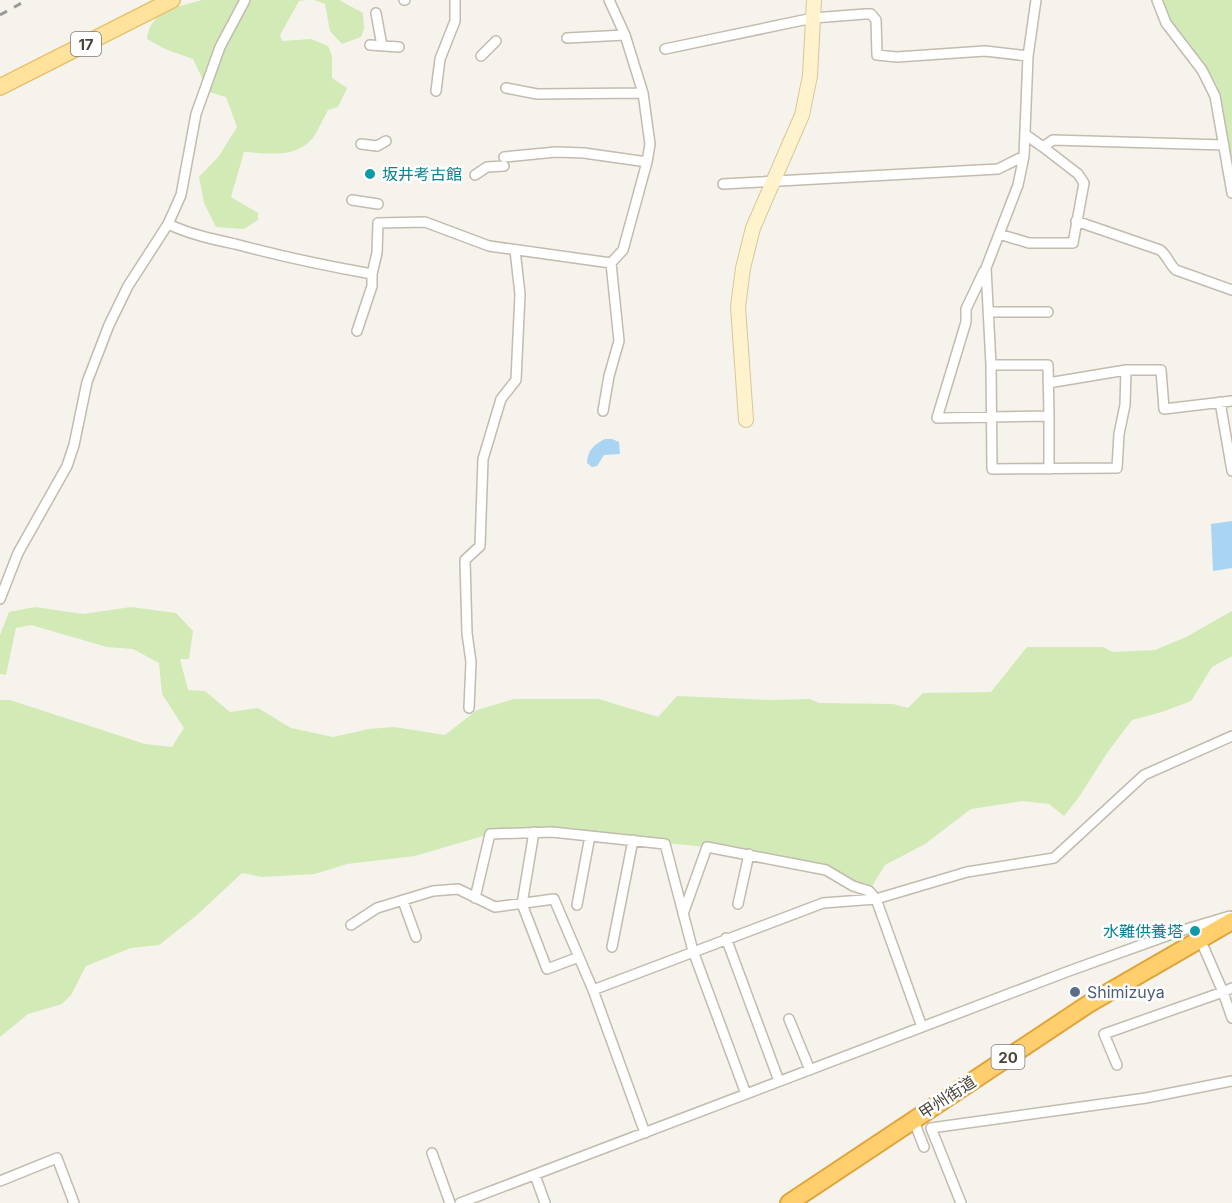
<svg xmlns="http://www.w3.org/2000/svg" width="1232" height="1203" font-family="Inter,'Noto Sans JP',sans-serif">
	<rect width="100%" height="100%" fill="#f6f3ec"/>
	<path fill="#d2eab5" d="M 202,0 L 306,0 L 299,1 L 280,35 L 282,41 L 311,39 L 328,46 L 332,56 L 332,78 L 347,88 L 338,107 L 328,110 C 323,119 318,131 312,139 C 295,159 267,153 244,152 L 231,197 L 258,213 L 258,220 L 244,229 L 216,227 L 204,203 L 199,177 L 219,156 L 237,127 L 226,97 L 209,92 L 193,59 L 165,49 L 147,39 C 150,10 178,7 202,0 Z
		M 314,0 L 339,0 L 363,13 L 364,29 L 361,37 L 342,44 L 330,31 L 325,4 Z
		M 1162,0 L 1232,0 L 1232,159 L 1217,85 L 1171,22 Z
		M 35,607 L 83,614 L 131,607 L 176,613 L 193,631 L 189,659 L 180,659 L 188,690 L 205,691 L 230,712 L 258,708 L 291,728 L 333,737 L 369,729 L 394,727 L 445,735 L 477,710 L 514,699 L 599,699 L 658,717 L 677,696 L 770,700 L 810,699 L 819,703 L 893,704 L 908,708 L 923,693 L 991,692 L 1027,647 L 1103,647 L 1112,652 L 1155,650 L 1186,637 L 1232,611 L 1232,656 L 1212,667 L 1191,701 L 1162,712 L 1132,720 L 1107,753 L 1079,797 L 1064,816 L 1049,804 L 1022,801 L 971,809 L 925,844 L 885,865 L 869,891 L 826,870 L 707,847 L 552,832 L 490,834 L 415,856 L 347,864 L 315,874 L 262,877 L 242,873 L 197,915 L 159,945 L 131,948 L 86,966 L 71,995 L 62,1004 L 28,1014 L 0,1037 L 0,700 L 10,700 L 145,744 L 172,747 L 184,728 L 162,694 L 159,663 L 133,649 L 107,647 L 31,625 L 16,628 L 6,675 L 0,674 L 0,635 L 9,612 Z"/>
	<path fill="#a9d4f2" d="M 605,439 L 612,439 L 619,442 L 620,454 L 604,455 L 597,466 L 592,467 L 587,463 C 588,450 593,445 605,439 Z
		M 1232,521 L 1232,568 L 1213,571 L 1211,524 Z"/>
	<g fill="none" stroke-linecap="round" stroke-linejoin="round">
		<g stroke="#c2bbae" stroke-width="12">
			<path id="street" d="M 404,0 L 405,0
				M 1036,0 L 1028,56 L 1024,156 L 1018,185 L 986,268 L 991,365 L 992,469 L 1117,468 L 1119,434 L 1125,405 L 1126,370
				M 1157,0 L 1166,23 L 1202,70 L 1215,96 L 1232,193
				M 376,13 L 382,46
				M 567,38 L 625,35
				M 370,45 L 399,47
				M 665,49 L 813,18 L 865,14 L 871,14 L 876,20 L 877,55 L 897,57 L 985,51 L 1028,56
				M 481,56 L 496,41
				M 506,88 L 537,94 L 643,93
				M 436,91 L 440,59 L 455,21 L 455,0
				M 1026,135 L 1043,147 L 1053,140 L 1224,145
				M 361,144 L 377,146 L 386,141
				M 504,157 L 556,152 L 584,153 L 647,162
				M 475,175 L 487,167 L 504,166
				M 723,184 L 998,169 L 1024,156
				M 352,200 L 378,204
				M 1076,221 L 1160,250 C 1167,255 1169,264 1176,270 L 1232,290
				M 168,224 C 189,234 212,239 235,244 C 280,256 326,266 372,274 L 377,253 L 378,223 L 425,222 L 489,246 L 611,263
				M 999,234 L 1029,243 L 1073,243 L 1084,183 L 1078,174 L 1043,147
				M 984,271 L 966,309 L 966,322 L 937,418 L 1049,416 L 1048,365 L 991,365
				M 988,312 L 1048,312
				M 357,331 L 372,286 L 372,274
				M 1048,383 L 1126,370 L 1161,370 L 1164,409 L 1232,401
				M 1220,402 L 1232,471
				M 603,411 L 609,376 L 619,341 L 611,263 L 623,250 L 647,162 L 650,144 L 643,93 L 625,35 L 609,0
				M 1049,469 L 1049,416
				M 0,599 L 18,553 L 67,466 L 74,445 L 87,382 L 109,325 L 128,286 L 168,224 L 181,195 L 196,114 L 220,47 L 245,0
				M 469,708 L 471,662 L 467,633 L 465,560 L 480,546 L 483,459 L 501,399 L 516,380 L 520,294 L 515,250
				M 534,832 L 522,904 L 547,969 L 579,957
				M 475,898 L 490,834 L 552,832 L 665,844 L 693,951 L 746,1094
				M 403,901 L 416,937
				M 738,904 L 749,854
				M 577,905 L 590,836
				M 683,914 L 707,847 L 826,870 L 853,886 L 869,891 L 876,899 L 922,1027
				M 351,925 L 377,908 L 433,891 L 458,889 L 495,907 L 554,899 L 593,990 L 645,1133
				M 726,938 L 779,1081
				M 612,947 L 633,840
				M 1204,948 L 1223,992 L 1232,988
				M 593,990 L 823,903 L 876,899 L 967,872 L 1054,858 L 1144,775 L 1232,736
				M 789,1019 L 810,1070
				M 1117,1065 L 1104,1034 L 1223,992 L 1232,1018
				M 913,1119 L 924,1147
				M 432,1153 L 450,1203
				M 535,1175 L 545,1203
				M 0,1181 L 57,1158 L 74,1203
				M 460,1203 L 1069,971 L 1183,930 L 1230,916
				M 961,1203 L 931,1128 L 1146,1098 L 1232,1081"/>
		</g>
		<g stroke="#d6c79b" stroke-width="16">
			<path id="secondary" d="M 746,420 L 738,307 L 743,268 L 753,228 L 802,115 L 810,76 L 814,0"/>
		</g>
		<g stroke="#e6c16a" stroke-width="18">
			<path id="primary" d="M 0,87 L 172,0"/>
		</g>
		<g stroke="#e0a43c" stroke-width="20">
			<path id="highway" d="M 789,1203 L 1090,1003 L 1232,921"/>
		</g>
		<use href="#street" stroke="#fff" stroke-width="9"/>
		<use href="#secondary" stroke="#fff3cd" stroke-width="14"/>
		<use href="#primary" stroke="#ffe39c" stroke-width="15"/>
		<use href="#highway" stroke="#ffcf6e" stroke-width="16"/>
		<path stroke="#9a9a9a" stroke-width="3" stroke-dasharray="8 8" stroke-linecap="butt" d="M 0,15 L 27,0"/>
	</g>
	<g fill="#0f9aa8" stroke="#fff" stroke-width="2">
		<circle cx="370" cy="174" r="6"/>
		<circle cx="1195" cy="931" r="6"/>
	</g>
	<circle fill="#5c6f8a" stroke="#fff" stroke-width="2" cx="1075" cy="992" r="6"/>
	<g text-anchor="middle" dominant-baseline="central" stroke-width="5" stroke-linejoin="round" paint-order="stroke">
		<g fill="#fff" stroke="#817c74" stroke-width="1.5">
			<rect x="71" y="32" width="30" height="24" rx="4.5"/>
			<rect x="991.5" y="1045" width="33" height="24" rx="4.5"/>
		</g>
		<g font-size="15" font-weight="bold" fill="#4b4439">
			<text x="86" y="44">17</text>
			<text x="1008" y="1057">20</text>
		</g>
		<g font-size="16" fill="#0d838f" stroke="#fff" text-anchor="start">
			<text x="382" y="174">坂井考古館</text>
			<text x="1183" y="931" text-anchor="end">水難供養塔</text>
		</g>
		<g font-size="16" fill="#4e5e75" stroke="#fff" text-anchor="start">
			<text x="1087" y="992">Shimizuya</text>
		</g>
		<g font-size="16" fill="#4b4439" stroke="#fff">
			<text transform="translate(947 1097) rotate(-33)">甲州街道</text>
		</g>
	</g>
</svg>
